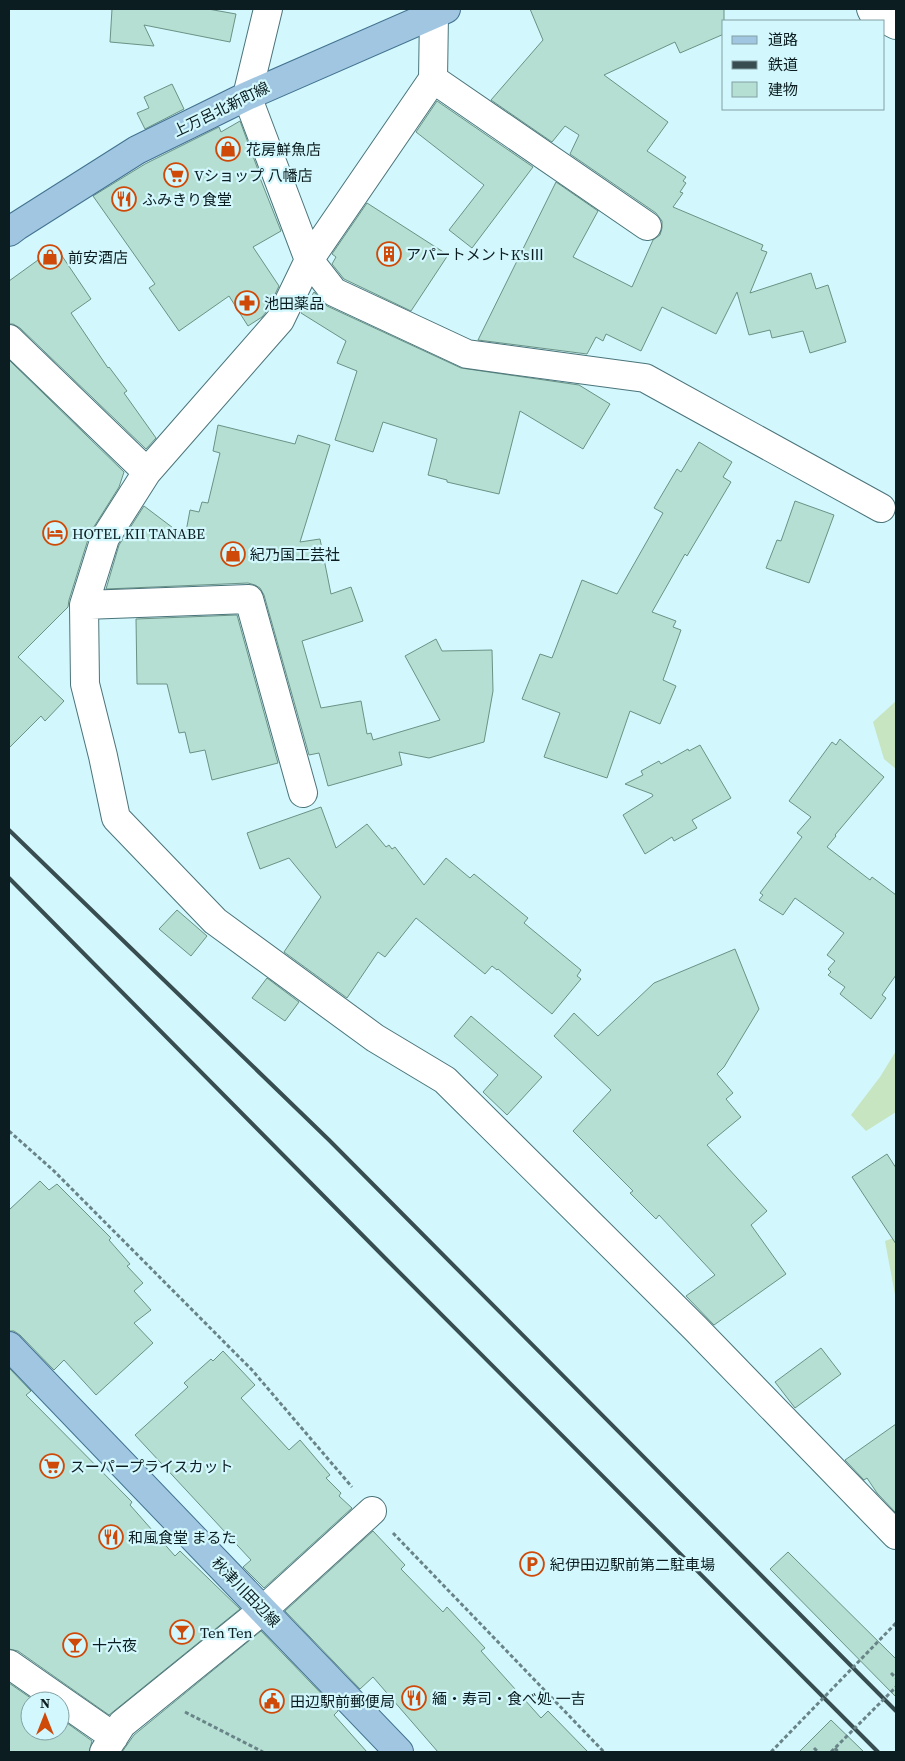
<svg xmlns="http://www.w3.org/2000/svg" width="905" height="1761" font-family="'Source Serif 4','Noto Sans JP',serif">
	<rect width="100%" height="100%" fill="#d2f7fc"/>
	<path fill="#c7e5c0" d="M 896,701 L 896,769 L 884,759 L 873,722 Z
		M 896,1051 L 896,1112 L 866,1131 L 851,1115 L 880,1077 Z
		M 896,1237 L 896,1300 L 885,1241 Z"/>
	<path fill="#b5dfd2" stroke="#6a9285" d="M 112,9 L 208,9 L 236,14 L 230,42 L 144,25 L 154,46 L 110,42 Z
		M 530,9 L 724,9 L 724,34 L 680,53 L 675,42 L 604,75 L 668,122 L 647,151 L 686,177 L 683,181 L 686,183 L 680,192 L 683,193 L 673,207 L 763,245 L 761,250 L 767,252 L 750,293 L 811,273 L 816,289 L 828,285 L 846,342 L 810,353 L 803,331 L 772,338 L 770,330 L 749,335 L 737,292 L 716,334 L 662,307 L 641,351 L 606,334 L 603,341 L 596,337 L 587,354 L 478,340 L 556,182 L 598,211 L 573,257 L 632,287 L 653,240 L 660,235 L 662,228 L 662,221 L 656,213 L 570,154 L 579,135 L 565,126 L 552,142 L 491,100 L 543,40 Z
		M 172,84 L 184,109 L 145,129 L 137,113 L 149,108 L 144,97 Z
		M 437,101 L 533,167 L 472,248 L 449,230 L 484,185 L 416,132 Z
		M 240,121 L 261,178 L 260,178 L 281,231 L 253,247 L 279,286 L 267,311 L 262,317 L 248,326 L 229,296 L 179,331 L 149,288 L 155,284 L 93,196 L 145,164 L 219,127 L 221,132 Z
		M 367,203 L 448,255 L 411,311 L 344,279 L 332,264 L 336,257 L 332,254 Z
		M 56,247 L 91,299 L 71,313 L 108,368 L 109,367 L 127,391 L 124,393 L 156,438 L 146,449 L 20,328 L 13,324 L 9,324 L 9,281 Z
		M 314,292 L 327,306 L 461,368 L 579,385 L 610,404 L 583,449 L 520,411 L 499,494 L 447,482 L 447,480 L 428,475 L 437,439 L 383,422 L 373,452 L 335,440 L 357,371 L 337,363 L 346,341 L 301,313 Z
		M 9,360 L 124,472 L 119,487 L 90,533 L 69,600 L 68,607 L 18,657 L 64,701 L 45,721 L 41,716 L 9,748 Z
		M 218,425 L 295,444 L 298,435 L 330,445 L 300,542 L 320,539 L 331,594 L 351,587 L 363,621 L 302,641 L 321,708 L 361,701 L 367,734 L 371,733 L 373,740 L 440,720 L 405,656 L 436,639 L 442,651 L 492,650 L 493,691 L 484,742 L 429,758 L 399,752 L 402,765 L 328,786 L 319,753 L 309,755 L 264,595 L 260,588 L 255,585 L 248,583 L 106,589 L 119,545 L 144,506 L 185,537 L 190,510 L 199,512 L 202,502 L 208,503 L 220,453 L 213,451 Z
		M 699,442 L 732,462 L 723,477 L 731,482 L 687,556 L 685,554 L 652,612 L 676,621 L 673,627 L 681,630 L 663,680 L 676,686 L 660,724 L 630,711 L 607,778 L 544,757 L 560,713 L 522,699 L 540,654 L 552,658 L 582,580 L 617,594 L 663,513 L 654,508 L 677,469 L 681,472 Z
		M 795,501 L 834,515 L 809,583 L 766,568 L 777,540 L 781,541 Z
		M 237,615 L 278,763 L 212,780 L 205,750 L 190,753 L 185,732 L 179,733 L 167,684 L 137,684 L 136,619 Z
		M 840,739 L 884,777 L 835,835 L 836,836 L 827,847 L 870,880 L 872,877 L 896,895 L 896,975 L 882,995 L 886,998 L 871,1019 L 840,994 L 845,987 L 828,975 L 831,972 L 828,969 L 835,961 L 827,955 L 844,933 L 795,898 L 783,915 L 759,900 L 763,895 L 760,893 L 802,837 L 797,833 L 811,817 L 789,801 L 832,742 L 836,745 Z
		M 700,745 L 731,798 L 692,820 L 697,828 L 674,841 L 672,837 L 645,854 L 623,815 L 653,796 L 652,794 L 625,784 L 643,775 L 641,771 L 659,761 L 661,764 L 688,749 L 689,751 Z
		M 321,807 L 336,848 L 367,824 L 386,847 L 389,845 L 392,849 L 395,847 L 424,885 L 446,858 L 470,878 L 474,874 L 528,918 L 524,923 L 581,970 L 577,976 L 581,979 L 552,1014 L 498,969 L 497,970 L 492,966 L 485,974 L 416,918 L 385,957 L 378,952 L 347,998 L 284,952 L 321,897 L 289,858 L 260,869 L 247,833 Z
		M 177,910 L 207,936 L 191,956 L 159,929 Z
		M 735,949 L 759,1009 L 724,1067 L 717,1074 L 733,1093 L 726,1099 L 741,1117 L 707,1145 L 767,1211 L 751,1225 L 786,1274 L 714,1325 L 686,1296 L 715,1275 L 659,1215 L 656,1219 L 630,1193 L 633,1191 L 573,1131 L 611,1090 L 554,1036 L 574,1013 L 598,1036 L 654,983 Z
		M 267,978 L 299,1002 L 285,1021 L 252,998 Z
		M 471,1016 L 542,1077 L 507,1115 L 483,1092 L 498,1075 L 454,1036 Z
		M 887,1154 L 896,1168 L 896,1244 L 852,1177 Z
		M 40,1181 L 49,1190 L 57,1184 L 111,1238 L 109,1240 L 130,1264 L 127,1266 L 143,1283 L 134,1291 L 151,1310 L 134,1323 L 153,1343 L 96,1395 L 64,1360 L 54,1370 L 20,1335 L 14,1331 L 9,1331 L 9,1210 Z
		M 821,1348 L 841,1374 L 795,1408 L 775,1382 Z
		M 223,1351 L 255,1385 L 241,1398 L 289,1450 L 300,1440 L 330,1475 L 326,1478 L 341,1493 L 339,1496 L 352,1508 L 264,1588 L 243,1567 L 251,1560 L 135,1435 L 188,1387 L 184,1383 L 211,1359 L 213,1361 Z
		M 9,1368 L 31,1391 L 26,1395 L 132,1502 L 130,1505 L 175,1556 L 180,1551 L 240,1609 L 109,1715 L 18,1651 L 9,1649 Z
		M 896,1424 L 896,1513 L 877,1493 L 867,1478 L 864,1480 L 845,1460 Z
		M 373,1531 L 405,1565 L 401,1569 L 443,1612 L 447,1607 L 485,1648 L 481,1651 L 541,1718 L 548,1711 L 588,1752 L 438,1752 L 373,1677 L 360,1689 L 285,1611 Z
		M 788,1552 L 896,1659 L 896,1697 L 770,1569 Z
		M 261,1631 L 338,1711 L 334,1715 L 367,1752 L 122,1752 L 134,1735 Z
		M 9,1683 L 35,1701 L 30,1701 L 30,1731 L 60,1731 L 60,1718 L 92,1741 L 89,1752 L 9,1752 Z
		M 831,1720 L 864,1752 L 799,1752 Z"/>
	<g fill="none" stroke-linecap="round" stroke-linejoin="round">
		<g stroke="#4a747a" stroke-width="30">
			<path id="minor" d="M 268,9 L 247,96 L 309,260 L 334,292 L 467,354 L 645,378 L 881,508
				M 871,9 L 873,13 L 896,25
				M 434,14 L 433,79 L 309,260 L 280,320 L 147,472 L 105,538 L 84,605 L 85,684 L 103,756 L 116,818 L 215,921 L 375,1038 L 445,1080 L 695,1328 L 896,1535
				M 433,79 L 647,226
				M 9,339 L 147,472
				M 84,605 L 249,599 L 303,793
				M 9,1664 L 114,1737
				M 104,1752 L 122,1724 L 263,1610 L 372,1511"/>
		</g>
		<g stroke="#427290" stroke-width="30">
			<path id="major" d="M 9,232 L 17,226 L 137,150 L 247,96 L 446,9
				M 9,1346 L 399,1752"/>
		</g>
		<path stroke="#698488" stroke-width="3" stroke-dasharray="4 2.5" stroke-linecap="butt" d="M 9,1131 L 54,1171 L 252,1370 L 352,1487
			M 393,1533 L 604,1752
			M 891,1673 L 896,1678
			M 185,1712 L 263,1752
			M 814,1748 L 818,1752
			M 835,1748 L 838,1752"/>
		<use href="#minor" stroke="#fff" stroke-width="28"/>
		<use href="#major" stroke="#a0c6e1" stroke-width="28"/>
		<path stroke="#374d50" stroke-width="4" d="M 9,830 L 329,1140 L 896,1711
			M 9,878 L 387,1260 L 878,1752"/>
		<path stroke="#698488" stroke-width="3" stroke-dasharray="4 2.5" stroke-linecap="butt" d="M 771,1752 L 896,1623
			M 831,1752 L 896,1687"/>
	</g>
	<defs>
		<g id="shop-ring" transform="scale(1.25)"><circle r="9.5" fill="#d2f7fc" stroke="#cf4908" stroke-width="1.5"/><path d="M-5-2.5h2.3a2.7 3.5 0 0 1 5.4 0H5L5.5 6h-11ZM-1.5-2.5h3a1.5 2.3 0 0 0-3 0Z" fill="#cf4908"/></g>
		<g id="supermarket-ring" transform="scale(1.25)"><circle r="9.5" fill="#d2f7fc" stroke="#cf4908" stroke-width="1.5"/><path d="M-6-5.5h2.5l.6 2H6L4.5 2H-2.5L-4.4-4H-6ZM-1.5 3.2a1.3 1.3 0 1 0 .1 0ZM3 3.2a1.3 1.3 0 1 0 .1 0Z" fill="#cf4908"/></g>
		<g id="restaurant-ring" transform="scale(1.25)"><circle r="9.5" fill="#d2f7fc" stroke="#cf4908" stroke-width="1.5"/><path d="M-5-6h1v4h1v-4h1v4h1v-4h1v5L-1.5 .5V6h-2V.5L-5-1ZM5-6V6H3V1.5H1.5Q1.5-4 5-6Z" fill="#cf4908"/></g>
		<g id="building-ring" transform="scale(1.25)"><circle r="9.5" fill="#d2f7fc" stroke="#cf4908" stroke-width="1.5"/><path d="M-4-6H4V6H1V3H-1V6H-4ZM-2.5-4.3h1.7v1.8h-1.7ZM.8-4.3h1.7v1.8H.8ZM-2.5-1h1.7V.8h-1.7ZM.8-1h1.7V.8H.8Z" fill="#cf4908"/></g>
		<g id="pharmacy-ring" transform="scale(1.25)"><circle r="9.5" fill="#d2f7fc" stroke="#cf4908" stroke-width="1.5"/><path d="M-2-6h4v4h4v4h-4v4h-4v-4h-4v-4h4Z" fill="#cf4908"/></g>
		<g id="hotel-ring" transform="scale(1.25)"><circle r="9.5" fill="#d2f7fc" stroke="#cf4908" stroke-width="1.5"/><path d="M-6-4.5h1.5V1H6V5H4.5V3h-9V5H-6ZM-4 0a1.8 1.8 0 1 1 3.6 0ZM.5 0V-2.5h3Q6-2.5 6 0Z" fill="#cf4908"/></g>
		<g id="parking-ring" transform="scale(1.25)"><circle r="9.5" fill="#d2f7fc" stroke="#cf4908" stroke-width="1.5"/><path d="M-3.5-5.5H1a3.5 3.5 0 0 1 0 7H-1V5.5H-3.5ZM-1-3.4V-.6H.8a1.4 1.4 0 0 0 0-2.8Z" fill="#cf4908"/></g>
		<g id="bar-ring" transform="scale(1.25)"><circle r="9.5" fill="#d2f7fc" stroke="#cf4908" stroke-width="1.5"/><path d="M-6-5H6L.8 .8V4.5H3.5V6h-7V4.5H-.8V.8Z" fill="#cf4908"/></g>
		<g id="civic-ring" transform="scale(1.25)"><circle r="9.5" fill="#d2f7fc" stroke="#cf4908" stroke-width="1.5"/><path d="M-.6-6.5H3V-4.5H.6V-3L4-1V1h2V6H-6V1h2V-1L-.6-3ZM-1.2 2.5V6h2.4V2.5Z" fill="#cf4908"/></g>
	</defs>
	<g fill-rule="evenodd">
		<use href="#shop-ring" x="228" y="149"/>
		<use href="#supermarket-ring" x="176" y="175"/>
		<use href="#restaurant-ring" x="124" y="199"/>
		<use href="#building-ring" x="389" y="254"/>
		<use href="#shop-ring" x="50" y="257"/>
		<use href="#pharmacy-ring" x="247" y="303"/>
		<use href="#hotel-ring" x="55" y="533"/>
		<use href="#shop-ring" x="233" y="554"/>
		<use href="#supermarket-ring" x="52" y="1466"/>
		<use href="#restaurant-ring" x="111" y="1537"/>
		<use href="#parking-ring" x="532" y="1564"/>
		<use href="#bar-ring" x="182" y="1632"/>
		<use href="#bar-ring" x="75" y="1645"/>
		<use href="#restaurant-ring" x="414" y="1698"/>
		<use href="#civic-ring" x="272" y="1701"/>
	</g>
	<g text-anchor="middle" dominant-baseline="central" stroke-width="4.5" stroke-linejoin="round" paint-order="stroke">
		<g font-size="15" fill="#0b1d20" stroke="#d2f7fc">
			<text transform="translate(221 109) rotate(-26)">上万呂北新町線</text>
			<text transform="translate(246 1592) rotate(46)">秋津川田辺線</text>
		</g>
		<g font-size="15" fill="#0b1d20" stroke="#d2f7fc" text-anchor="start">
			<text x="246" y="149">花房鮮魚店</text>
			<text x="194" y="175">Vショップ 八幡店</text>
			<text x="142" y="199">ふみきり食堂</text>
			<text x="406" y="254">アパートメントK'sⅢ</text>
			<text x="68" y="257">前安酒店</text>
			<text x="264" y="303">池田薬品</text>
			<text x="72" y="533">HOTEL KII TANABE</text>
			<text x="250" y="554">紀乃国工芸社</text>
			<text x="70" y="1466">スーパープライスカット</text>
			<text x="128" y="1537">和風食堂 まるた</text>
			<text x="550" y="1564">紀伊田辺駅前第二駐車場</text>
			<text x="200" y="1632">Ten Ten</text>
			<text x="92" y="1645">十六夜</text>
			<text x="432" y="1698">緬・寿司・食べ処 一吉</text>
			<text x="290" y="1701">田辺駅前郵便局</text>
		</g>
	</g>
	<rect width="905" height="1761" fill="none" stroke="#0b1d20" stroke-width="20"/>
	<rect x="722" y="20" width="162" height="90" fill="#d2f7fc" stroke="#82a0a4"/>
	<rect x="732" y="36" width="25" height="8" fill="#a0c6e1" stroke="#82a0a4"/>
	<text x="768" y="45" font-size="15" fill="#0b1d20">道路</text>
	<rect x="732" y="61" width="25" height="8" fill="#374d50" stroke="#82a0a4"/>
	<text x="768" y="70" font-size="15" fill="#0b1d20">鉄道</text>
	<rect x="732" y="82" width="25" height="15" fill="#b5dfd2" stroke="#82a0a4"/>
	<text x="768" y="95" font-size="15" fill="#0b1d20">建物</text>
	<g transform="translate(45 1716)"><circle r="24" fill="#d2f7fc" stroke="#82a0a4"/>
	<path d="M0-4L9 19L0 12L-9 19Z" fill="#cf4908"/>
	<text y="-8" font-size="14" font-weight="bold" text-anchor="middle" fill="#0b1d20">N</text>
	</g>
</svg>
